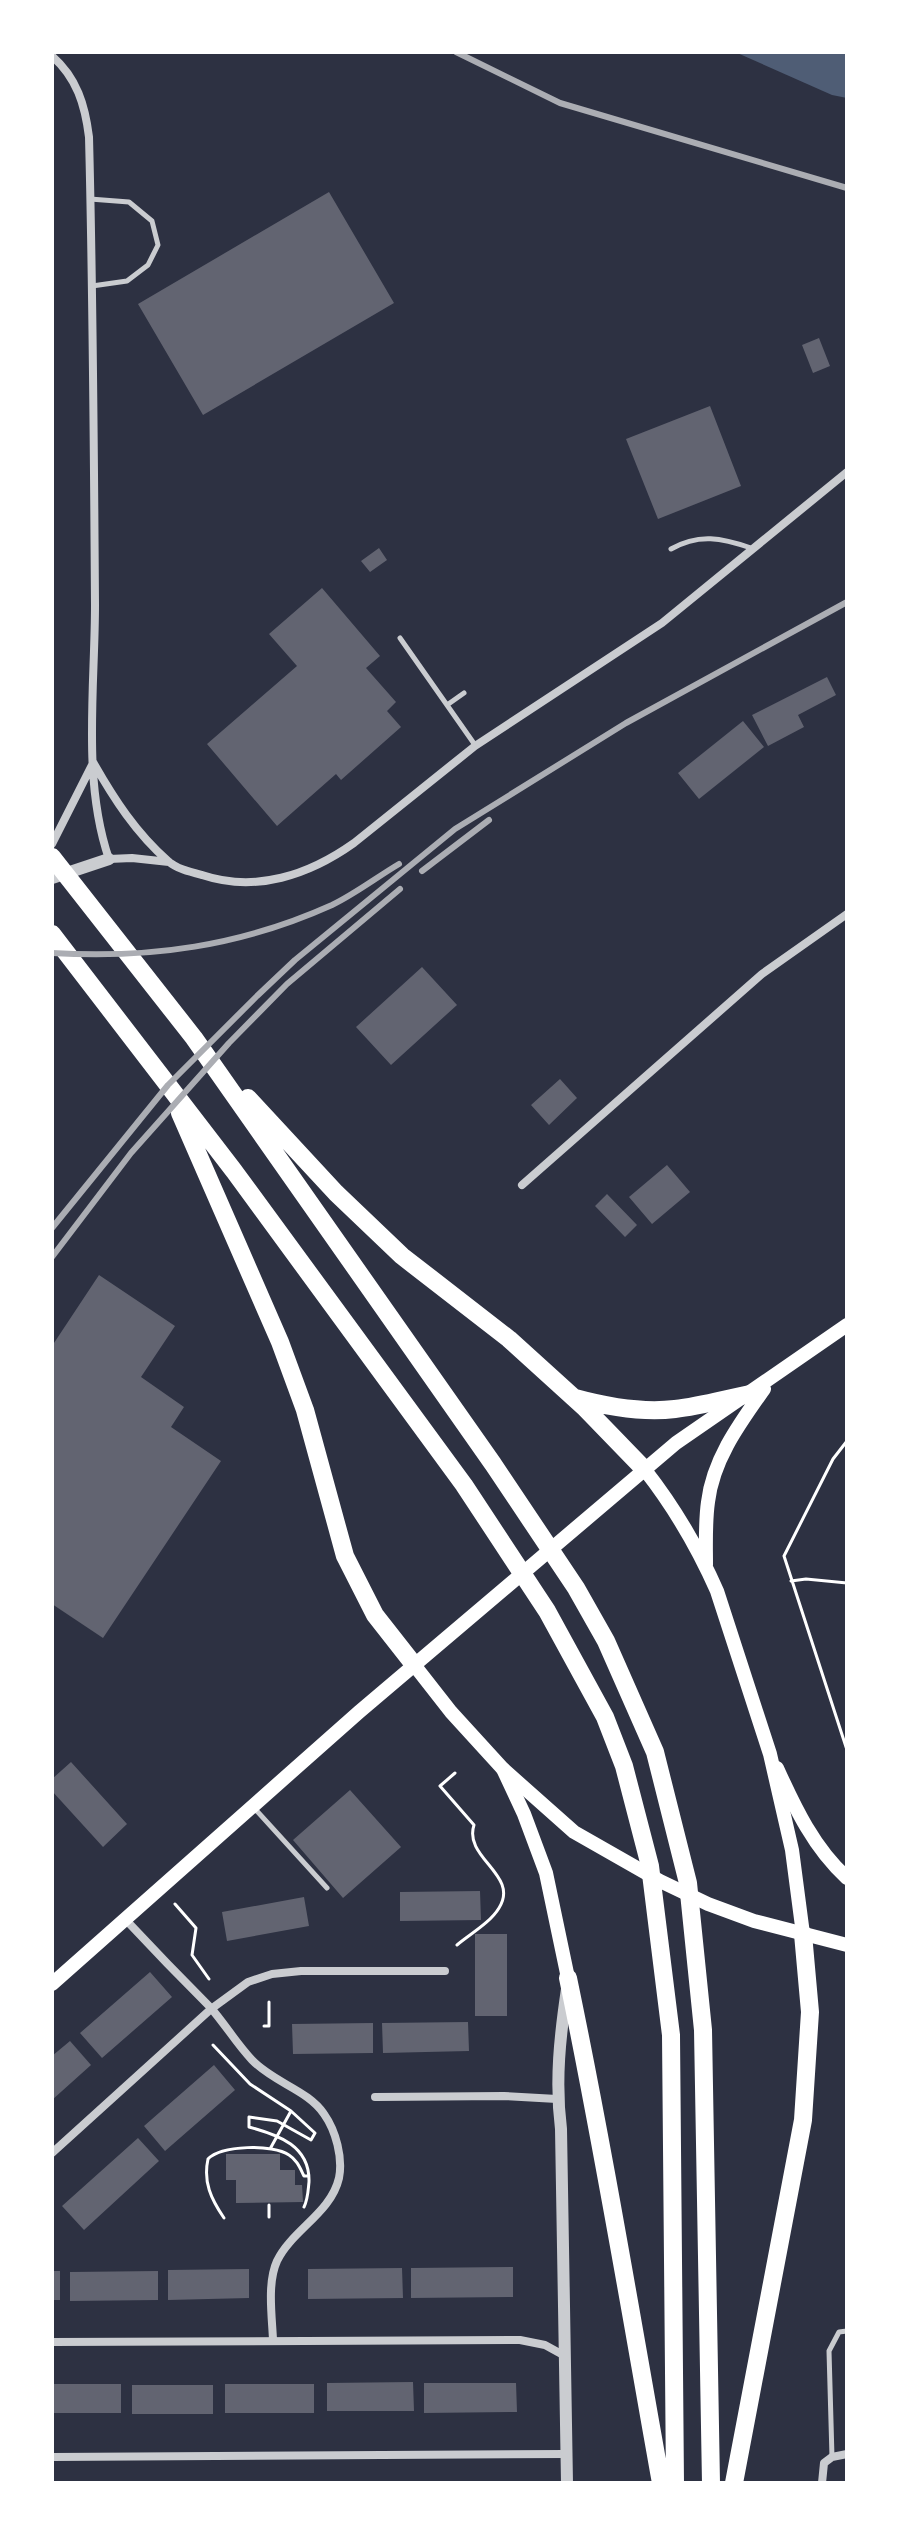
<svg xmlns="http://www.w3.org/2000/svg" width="899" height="2535" font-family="'Fira Sans Condensed',sans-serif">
	<rect width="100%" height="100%" fill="#2d3142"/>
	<path fill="#4f5d75" d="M 735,52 L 847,52 L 847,98 L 832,95 Z"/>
	<path fill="#626471" d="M 329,192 L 394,303 L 203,415 L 138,304 Z
		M 819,338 L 830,366 L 813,373 L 802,345 Z
		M 710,406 L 741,486 L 658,519 L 626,439 Z
		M 379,548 L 387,560 L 370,572 L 361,561 Z
		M 322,588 L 380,656 L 366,668 L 396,702 L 387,711 L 401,727 L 341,780 L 336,774 L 277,826 L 207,744 L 297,666 L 269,634 Z
		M 827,677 L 836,695 L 798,715 L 804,727 L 768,746 L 752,715 Z
		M 743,721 L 764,747 L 699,799 L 678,773 Z
		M 422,967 L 457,1005 L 391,1065 L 356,1027 Z
		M 560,1079 L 577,1098 L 549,1125 L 531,1105 Z
		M 667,1165 L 690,1192 L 652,1224 L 629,1197 Z
		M 607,1194 L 637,1225 L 625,1237 L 595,1206 Z
		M 99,1275 L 175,1326 L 141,1377 L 184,1407 L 171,1427 L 221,1461 L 103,1638 L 52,1604 L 52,1346 Z
		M 71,1762 L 127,1824 L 103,1847 L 52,1791 L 52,1779 Z
		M 350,1790 L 401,1847 L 343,1898 L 293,1840 Z
		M 480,1891 L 481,1920 L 400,1921 L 400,1892 Z
		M 304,1897 L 309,1926 L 227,1941 L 222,1912 Z
		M 475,1934 L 507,1934 L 507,2016 L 475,2016 Z
		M 150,1972 L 172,1997 L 102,2058 L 80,2033 Z
		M 468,2022 L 469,2051 L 383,2053 L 382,2023 Z
		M 373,2023 L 373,2053 L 293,2054 L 292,2024 Z
		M 70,2041 L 91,2065 L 52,2100 L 52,2056 Z
		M 214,2065 L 235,2090 L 165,2151 L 144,2126 Z
		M 138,2138 L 159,2161 L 84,2230 L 62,2206 Z
		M 226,2154 L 280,2154 L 280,2170 L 295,2170 L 295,2185 L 302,2185 L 303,2202 L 236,2203 L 236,2180 L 226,2180 Z
		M 513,2267 L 513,2297 L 411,2298 L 411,2268 Z
		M 402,2268 L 403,2298 L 308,2299 L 308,2269 Z
		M 249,2269 L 249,2298 L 168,2300 L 168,2270 Z
		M 52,2271 L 60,2271 L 60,2300 L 52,2300 Z
		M 158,2271 L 158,2300 L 70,2301 L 70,2272 Z
		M 413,2382 L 414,2411 L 327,2411 L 327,2383 Z
		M 424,2383 L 516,2383 L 517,2412 L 424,2413 Z
		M 52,2384 L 121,2384 L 121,2413 L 52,2413 Z
		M 225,2384 L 314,2384 L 314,2413 L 225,2413 Z
		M 132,2385 L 213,2385 L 213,2414 L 132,2414 Z"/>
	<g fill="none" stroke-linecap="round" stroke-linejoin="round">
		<path stroke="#fff" stroke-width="3" d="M 847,1441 L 833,1459 L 784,1556 L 847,1750
			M 791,1581 L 806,1579 L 847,1583
			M 455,1773 L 440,1786 L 474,1825 C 463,1858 520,1875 499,1908 C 490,1923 470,1934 457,1945
			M 175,1904 L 196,1928 L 192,1955 L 209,1979
			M 264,2026 L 269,2026 L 269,2002
			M 213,2045 L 250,2084 L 291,2111 L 315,2133 L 311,2140 L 277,2121 L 249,2117 L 249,2127 C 279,2135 310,2146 309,2182 C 308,2191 308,2199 304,2207
			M 270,2149 L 291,2111
			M 269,2217 L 269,2205
			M 224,2218 C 211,2199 203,2182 208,2159 C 221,2145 273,2144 289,2155 C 297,2160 300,2168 304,2176 L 308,2176"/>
		<path stroke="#caccd0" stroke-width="5" d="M 90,199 L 129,202 L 152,221 L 158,245 L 148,265 L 127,281 L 92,286
			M 671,549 C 699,533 722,538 751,548
			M 400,638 L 475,745
			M 447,705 L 464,693
			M 255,1809 L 327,1888
			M 832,2457 L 829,2351 L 839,2332 L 847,2331"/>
		<path stroke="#caccd0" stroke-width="8" d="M 52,56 C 77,78 85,105 89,137 C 93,293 94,449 95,605 C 95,687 82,781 109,859 L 132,858 L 169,862
			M 93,762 C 114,799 136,833 168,861 C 177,869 190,872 202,875 C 256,893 309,875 354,843 L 475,746 L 662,623 L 847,472
			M 52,844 L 93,763
			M 522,1185 L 762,974 L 847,914
			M 125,1919 C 153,1949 181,1978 210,2007 C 225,2024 236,2043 252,2060 C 274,2083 308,2090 324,2114 C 336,2131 343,2158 339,2178 C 331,2213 292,2230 277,2261 C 267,2283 272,2316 273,2340
			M 375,2097 L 504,2096 L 557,2099
			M 52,2153 L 211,2009 L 248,1982 L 272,1974 L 301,1971 L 445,1971
			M 52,2342 L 520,2340 L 545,2345 L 565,2356
			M 52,2457 L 566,2454
			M 822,2483 L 824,2463 L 832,2457 L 847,2454"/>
		<path stroke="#caccd0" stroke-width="12" d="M 52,878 L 109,859
			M 567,1989 C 560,2036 555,2081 561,2129 L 567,2483"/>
		<path stroke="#fff" stroke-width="14" d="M 777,1768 C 795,1808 814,1848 847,1878
			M 503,1769 L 574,1832 L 660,1881 L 708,1904 L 754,1921 L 847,1945"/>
		<path stroke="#fff" stroke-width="14" d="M 645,1470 C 674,1507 698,1548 717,1591 L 770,1754 L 792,1850 L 803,1934
			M 706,1565 C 706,1544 705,1523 708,1502 C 713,1459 740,1423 764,1389
			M 415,1666 L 451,1712 L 503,1769 L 524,1814 L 546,1873 L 568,1978
			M 52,1984 L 359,1712 L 676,1443 L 847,1325"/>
		<path stroke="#fff" stroke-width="18" d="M 52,857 L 194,1038 L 493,1464 L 576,1588 L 606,1641 L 655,1752 L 688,1883 L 703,2030 L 711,2483
			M 52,934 L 234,1171 L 464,1485 L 547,1611 L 605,1717 L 624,1766 L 650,1866 L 671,2035 L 675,2483
			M 248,1098 L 336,1193 L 402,1256 L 509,1339 L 584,1407 L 645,1470
			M 180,1113 L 280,1342 L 305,1410 L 345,1556 L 375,1615 L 415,1666
			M 575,1398 C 608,1407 641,1413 675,1409 C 700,1406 725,1399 750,1394
			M 568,1978 C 603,2146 631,2315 661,2483
			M 734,2483 L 803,2120 L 810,2012 L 803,1934"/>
		<path stroke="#abadb3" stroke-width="6" d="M 456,52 L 560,103 L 847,188
			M 422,871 L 489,820
			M 52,953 C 150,959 241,946 332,905 C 355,894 377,877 399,864
			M 52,1228 L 168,1085 L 257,996 L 295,960 L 455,829 L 626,723 L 847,602
			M 52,1257 L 131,1153 L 229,1043 L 287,984 L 400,889"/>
	</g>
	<rect width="899" height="2535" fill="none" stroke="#ffffff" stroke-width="108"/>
</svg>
